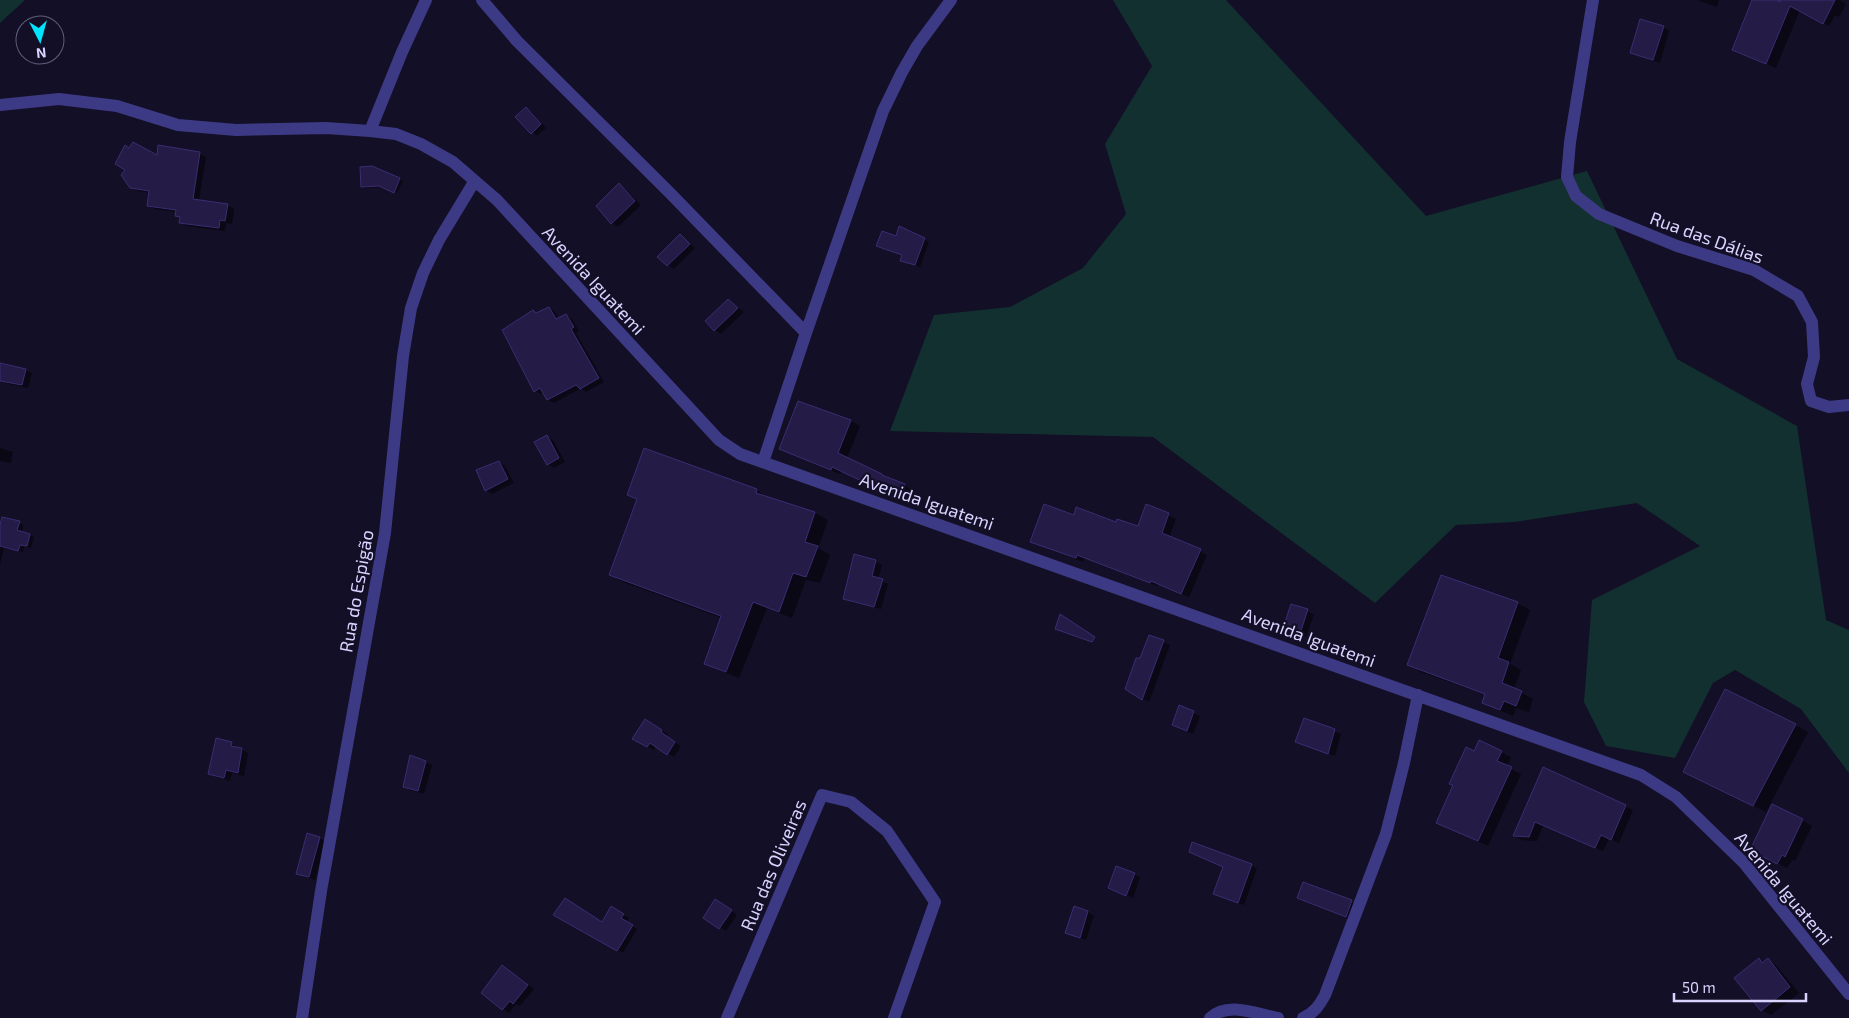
<svg xmlns="http://www.w3.org/2000/svg" width="1849" height="1018" font-family="'Exo 2',sans-serif">
	<rect width="100%" height="100%" fill="#130f26"/>
	<path fill="#12302f" d="M 0,0 L 25,0 L 0,23 Z
		M 1113,0 L 1226,0 L 1426,216 L 1587,171 L 1677,359 L 1797,426 L 1826,620 L 1849,630 L 1849,773 L 1801,709 L 1735,670 L 1713,683 L 1675,758 L 1606,746 L 1584,702 L 1592,600 L 1700,546 L 1637,503 L 1515,522 L 1456,525 L 1375,603 L 1153,437 L 890,431 L 934,315 L 1010,307 L 1083,268 L 1126,214 L 1105,144 L 1152,66 Z"/>
	<path fill="#0007" d="M 1697,0 L 1719,0 L 1717,7 Z
		M 1753,0 L 1774,0 L 1795,10 L 1799,0 L 1839,0 L 1846,4 L 1839,17 L 1835,15 L 1829,26 L 1800,10 L 1776,68 L 1733,49 Z
		M 1663,27 L 1669,31 L 1660,63 L 1631,52 Z
		M 526,109 L 531,112 L 546,128 L 537,136 L 517,117 Z
		M 200,154 L 206,157 L 199,201 L 227,205 L 234,209 L 232,224 L 226,223 L 225,231 L 187,226 L 180,223 L 181,218 L 177,215 L 177,212 L 155,209 L 148,206 L 150,193 L 138,191 L 131,187 L 158,157 Z
		M 372,167 L 403,181 L 397,193 L 383,187 L 365,188 L 362,186 Z
		M 619,185 L 625,189 L 641,205 L 618,227 L 612,223 L 597,206 Z
		M 680,236 L 695,248 L 674,269 L 659,257 Z
		M 897,237 L 924,239 L 929,242 L 920,267 L 902,260 L 903,256 L 878,246 Z
		M 729,301 L 744,312 L 721,334 L 715,330 L 707,321 Z
		M 549,308 L 555,312 L 559,319 L 566,315 L 572,319 L 579,331 L 576,333 L 604,382 L 586,392 L 581,388 L 554,403 L 548,400 L 544,392 L 541,394 L 535,391 L 533,311 L 538,314 Z
		M 0,365 L 25,370 L 32,373 L 28,388 L 0,382 Z
		M 798,403 L 851,421 L 860,426 L 847,458 L 913,490 L 908,503 L 876,491 L 867,486 L 869,484 L 842,471 L 840,474 L 780,449 Z
		M 547,437 L 553,440 L 565,462 L 554,468 L 548,464 Z
		M 0,448 L 13,452 L 11,463 L 0,461 Z
		M 499,462 L 505,466 L 514,483 L 492,494 L 486,490 Z
		M 757,490 L 769,499 L 815,513 L 828,520 L 818,548 L 830,555 L 820,583 L 806,580 L 792,618 L 767,608 L 739,678 L 719,670 L 706,663 L 722,618 L 623,582 L 610,575 L 638,500 L 629,495 Z
		M 1168,515 L 1176,519 L 1169,538 L 1207,555 L 1189,597 L 1158,584 L 1157,586 L 1085,558 L 1083,562 L 1032,541 L 1074,516 L 1139,527 Z
		M 19,523 L 23,525 L 22,533 L 34,537 L 31,548 L 24,546 L 23,552 L 4,548 L 0,564 L 0,528 Z
		M 875,561 L 882,565 L 878,579 L 888,584 L 881,609 L 851,602 L 844,598 Z
		M 1517,603 L 1530,610 L 1510,664 L 1521,670 L 1514,689 L 1533,699 L 1529,712 L 1516,708 L 1513,716 L 1496,709 L 1483,702 L 1486,695 L 1421,672 L 1409,665 Z
		M 1292,606 L 1314,614 L 1306,637 L 1284,628 Z
		M 1150,637 L 1170,645 L 1149,702 L 1126,689 Z
		M 1180,707 L 1200,716 L 1193,734 L 1180,728 Z
		M 1304,720 L 1341,734 L 1335,756 L 1303,745 Z
		M 645,721 L 668,734 L 666,737 L 681,746 L 674,757 L 656,746 L 654,750 L 633,739 Z
		M 1795,725 L 1808,732 L 1766,812 L 1685,772 Z
		M 231,744 L 248,753 L 244,776 L 232,773 L 230,781 L 216,777 L 209,773 Z
		M 1501,752 L 1511,757 L 1507,767 L 1521,774 L 1488,846 L 1448,828 L 1475,753 Z
		M 426,762 L 432,765 L 424,794 L 410,790 L 404,787 Z
		M 1544,769 L 1633,810 L 1619,843 L 1609,839 L 1603,851 L 1543,826 L 1537,841 L 1522,840 L 1514,836 Z
		M 1802,820 L 1812,826 L 1795,861 L 1792,860 L 1787,868 L 1761,855 Z
		M 319,838 L 325,841 L 315,880 L 297,873 Z
		M 1193,844 L 1257,868 L 1244,905 L 1214,894 L 1224,867 Z
		M 1134,874 L 1140,878 L 1133,898 L 1116,891 Z
		M 1304,883 L 1358,905 L 1352,920 L 1298,898 Z
		M 722,904 L 737,915 L 726,931 L 704,917 Z
		M 612,908 L 629,918 L 626,922 L 637,929 L 623,953 L 555,914 L 602,923 Z
		M 1088,912 L 1094,916 L 1086,940 L 1067,933 Z
		M 1759,960 L 1764,963 L 1768,960 L 1777,966 L 1799,993 L 1771,1015 L 1762,1010 Z
		M 503,967 L 534,989 L 520,1006 L 516,1004 L 509,1013 L 482,993 Z"/>
	<path fill="#241b47" stroke="#3b2d73" d="M 1752,0 L 1777,0 L 1781,2 L 1778,0 L 1835,0 L 1823,24 L 1790,6 L 1766,64 L 1732,50 Z
		M 1640,19 L 1664,26 L 1653,60 L 1630,53 Z
		M 526,107 L 541,124 L 531,134 L 515,117 Z
		M 133,142 L 157,155 L 158,145 L 200,152 L 193,199 L 228,204 L 225,221 L 220,220 L 219,228 L 179,223 L 180,217 L 175,216 L 176,210 L 147,206 L 149,191 L 130,188 L 121,175 L 125,170 L 115,164 L 125,145 L 129,148 Z
		M 372,166 L 400,178 L 394,193 L 379,186 L 361,187 L 360,167 Z
		M 619,183 L 635,201 L 611,224 L 596,206 Z
		M 899,226 L 925,238 L 915,265 L 900,261 L 902,255 L 876,246 L 882,231 L 896,236 Z
		M 680,234 L 690,244 L 667,266 L 657,257 Z
		M 728,299 L 738,308 L 714,331 L 705,321 Z
		M 549,307 L 556,319 L 566,314 L 574,327 L 571,329 L 599,378 L 580,389 L 576,385 L 547,400 L 540,388 L 534,392 L 502,330 L 533,310 L 536,313 Z
		M 0,363 L 26,369 L 22,385 L 0,381 Z
		M 798,401 L 851,420 L 838,453 L 882,474 L 882,475 L 905,484 L 899,499 L 866,487 L 868,484 L 832,467 L 831,470 L 779,449 Z
		M 547,435 L 559,458 L 547,465 L 534,442 Z
		M 644,448 L 757,489 L 756,493 L 815,512 L 805,542 L 818,546 L 806,577 L 793,573 L 779,612 L 753,602 L 726,672 L 704,664 L 721,616 L 609,575 L 637,499 L 627,495 Z
		M 499,461 L 508,479 L 485,491 L 476,470 Z
		M 1044,504 L 1074,515 L 1076,507 L 1116,522 L 1117,519 L 1138,526 L 1146,504 L 1169,513 L 1162,533 L 1201,549 L 1181,594 L 1151,581 L 1150,583 L 1077,555 L 1076,558 L 1030,542 Z
		M 2,517 L 20,521 L 17,530 L 30,534 L 27,546 L 20,545 L 18,551 L 0,546 L 0,525 Z
		M 854,554 L 876,560 L 872,576 L 883,579 L 874,607 L 843,599 Z
		M 1441,575 L 1518,602 L 1498,658 L 1509,662 L 1502,683 L 1522,691 L 1516,706 L 1504,701 L 1500,710 L 1482,703 L 1485,694 L 1407,665 Z
		M 1291,604 L 1308,609 L 1300,634 L 1283,628 Z
		M 1060,614 L 1095,637 L 1092,642 L 1055,629 Z
		M 1149,635 L 1164,640 L 1142,700 L 1125,689 L 1136,658 L 1140,658 Z
		M 1725,689 L 1796,724 L 1753,806 L 1683,772 Z
		M 1179,705 L 1194,711 L 1187,731 L 1172,725 Z
		M 1304,718 L 1335,729 L 1328,754 L 1295,742 Z
		M 645,719 L 662,730 L 661,732 L 675,742 L 667,755 L 650,743 L 647,747 L 632,739 Z
		M 216,738 L 232,742 L 231,746 L 242,748 L 238,773 L 226,770 L 224,778 L 208,774 Z
		M 1479,740 L 1502,751 L 1497,761 L 1512,767 L 1478,841 L 1436,823 L 1453,785 L 1449,784 L 1466,747 L 1474,751 Z
		M 410,755 L 426,761 L 418,791 L 403,787 Z
		M 1543,767 L 1626,805 L 1611,840 L 1601,835 L 1595,848 L 1535,822 L 1529,837 L 1513,836 Z
		M 1772,804 L 1803,819 L 1785,857 L 1782,855 L 1777,864 L 1750,850 Z
		M 307,833 L 320,837 L 309,877 L 296,874 Z
		M 1192,842 L 1252,864 L 1238,903 L 1213,894 L 1223,867 L 1189,852 Z
		M 1116,866 L 1135,873 L 1126,896 L 1108,888 Z
		M 1303,882 L 1352,900 L 1346,917 L 1297,898 Z
		M 565,898 L 602,922 L 611,906 L 624,914 L 621,918 L 633,925 L 617,951 L 553,915 Z
		M 715,899 L 732,910 L 719,929 L 703,918 Z
		M 1074,906 L 1088,911 L 1080,938 L 1065,933 Z
		M 1759,958 L 1762,963 L 1768,958 L 1790,987 L 1761,1011 L 1734,978 Z
		M 502,965 L 528,985 L 513,1004 L 510,1001 L 502,1010 L 481,993 Z"/>
	<g fill="none" stroke-linecap="round" stroke-linejoin="round">
		<path stroke="#3d3a85" stroke-width="12" d="M 482,0 L 517,41 L 669,192 L 806,333
			M 1593,0 L 1570,142 L 1567,177 L 1576,196 L 1599,214 L 1677,246 L 1754,270 L 1798,296 L 1812,322 L 1814,357 L 1807,384 L 1811,401 L 1829,407 L 1849,405
			M 0,105 L 59,99 L 117,106 L 178,125 L 236,130 L 326,128 L 370,131 L 396,134 L 421,144 L 453,162 L 497,200 L 719,440 L 740,454 L 1641,775 L 1676,797 L 1744,863 L 1849,994
			M 370,131 L 402,52 L 426,0
			M 763,462 L 806,333 L 883,111 L 902,72 L 917,46 L 951,0
			M 302,1018 L 321,891 L 385,533 L 403,356 L 411,308 L 423,273 L 439,240 L 474,182
			M 727,1018 L 822,795 L 851,802 L 887,831 L 935,902 L 894,1018
			M 1210,1018 C 1228,1001 1256,1014 1278,1018
			M 1303,1018 C 1314,1013 1319,1006 1325,995 L 1386,834 L 1404,763 L 1418,695"/>
	</g>
	<g text-anchor="middle" dominant-baseline="central" stroke-width="4.5" stroke-linejoin="round" paint-order="stroke">
		<g font-size="18" fill="#d9d4ff" stroke="#130f26">
			<text transform="translate(1707 237) rotate(20)">Rua das Dálias</text>
			<text transform="translate(594 280) rotate(47)">Avenida Iguatemi</text>
			<text transform="translate(927 501) rotate(19)">Avenida Iguatemi</text>
			<text transform="translate(356 591) rotate(-80)">Rua do Espigão</text>
			<text transform="translate(1309 637) rotate(20)">Avenida Iguatemi</text>
			<text transform="translate(773 865) rotate(-67)">Rua das Oliveiras</text>
			<text transform="translate(1784 888) rotate(50)">Avenida Iguatemi</text>
		</g>
	</g>
	<g transform="translate(40 40) rotate(174)"><circle r="24" fill="#130f26" stroke="#625e7d"/>
	<path d="M0-4L9 19L0 12L-9 19Z" fill="#00e5ff"/>
	<text y="-8" font-size="14" font-weight="bold" text-anchor="middle" fill="#d9d4ff">N</text>
	</g>
	<path d="M1674 993v8h132v-8" fill="none" stroke="#d9d4ff" stroke-width="2.5"/>
	<text x="1682" y="993" font-size="15" fill="#d9d4ff" stroke="#130f26" stroke-width="4" paint-order="stroke">50 m</text>
</svg>
